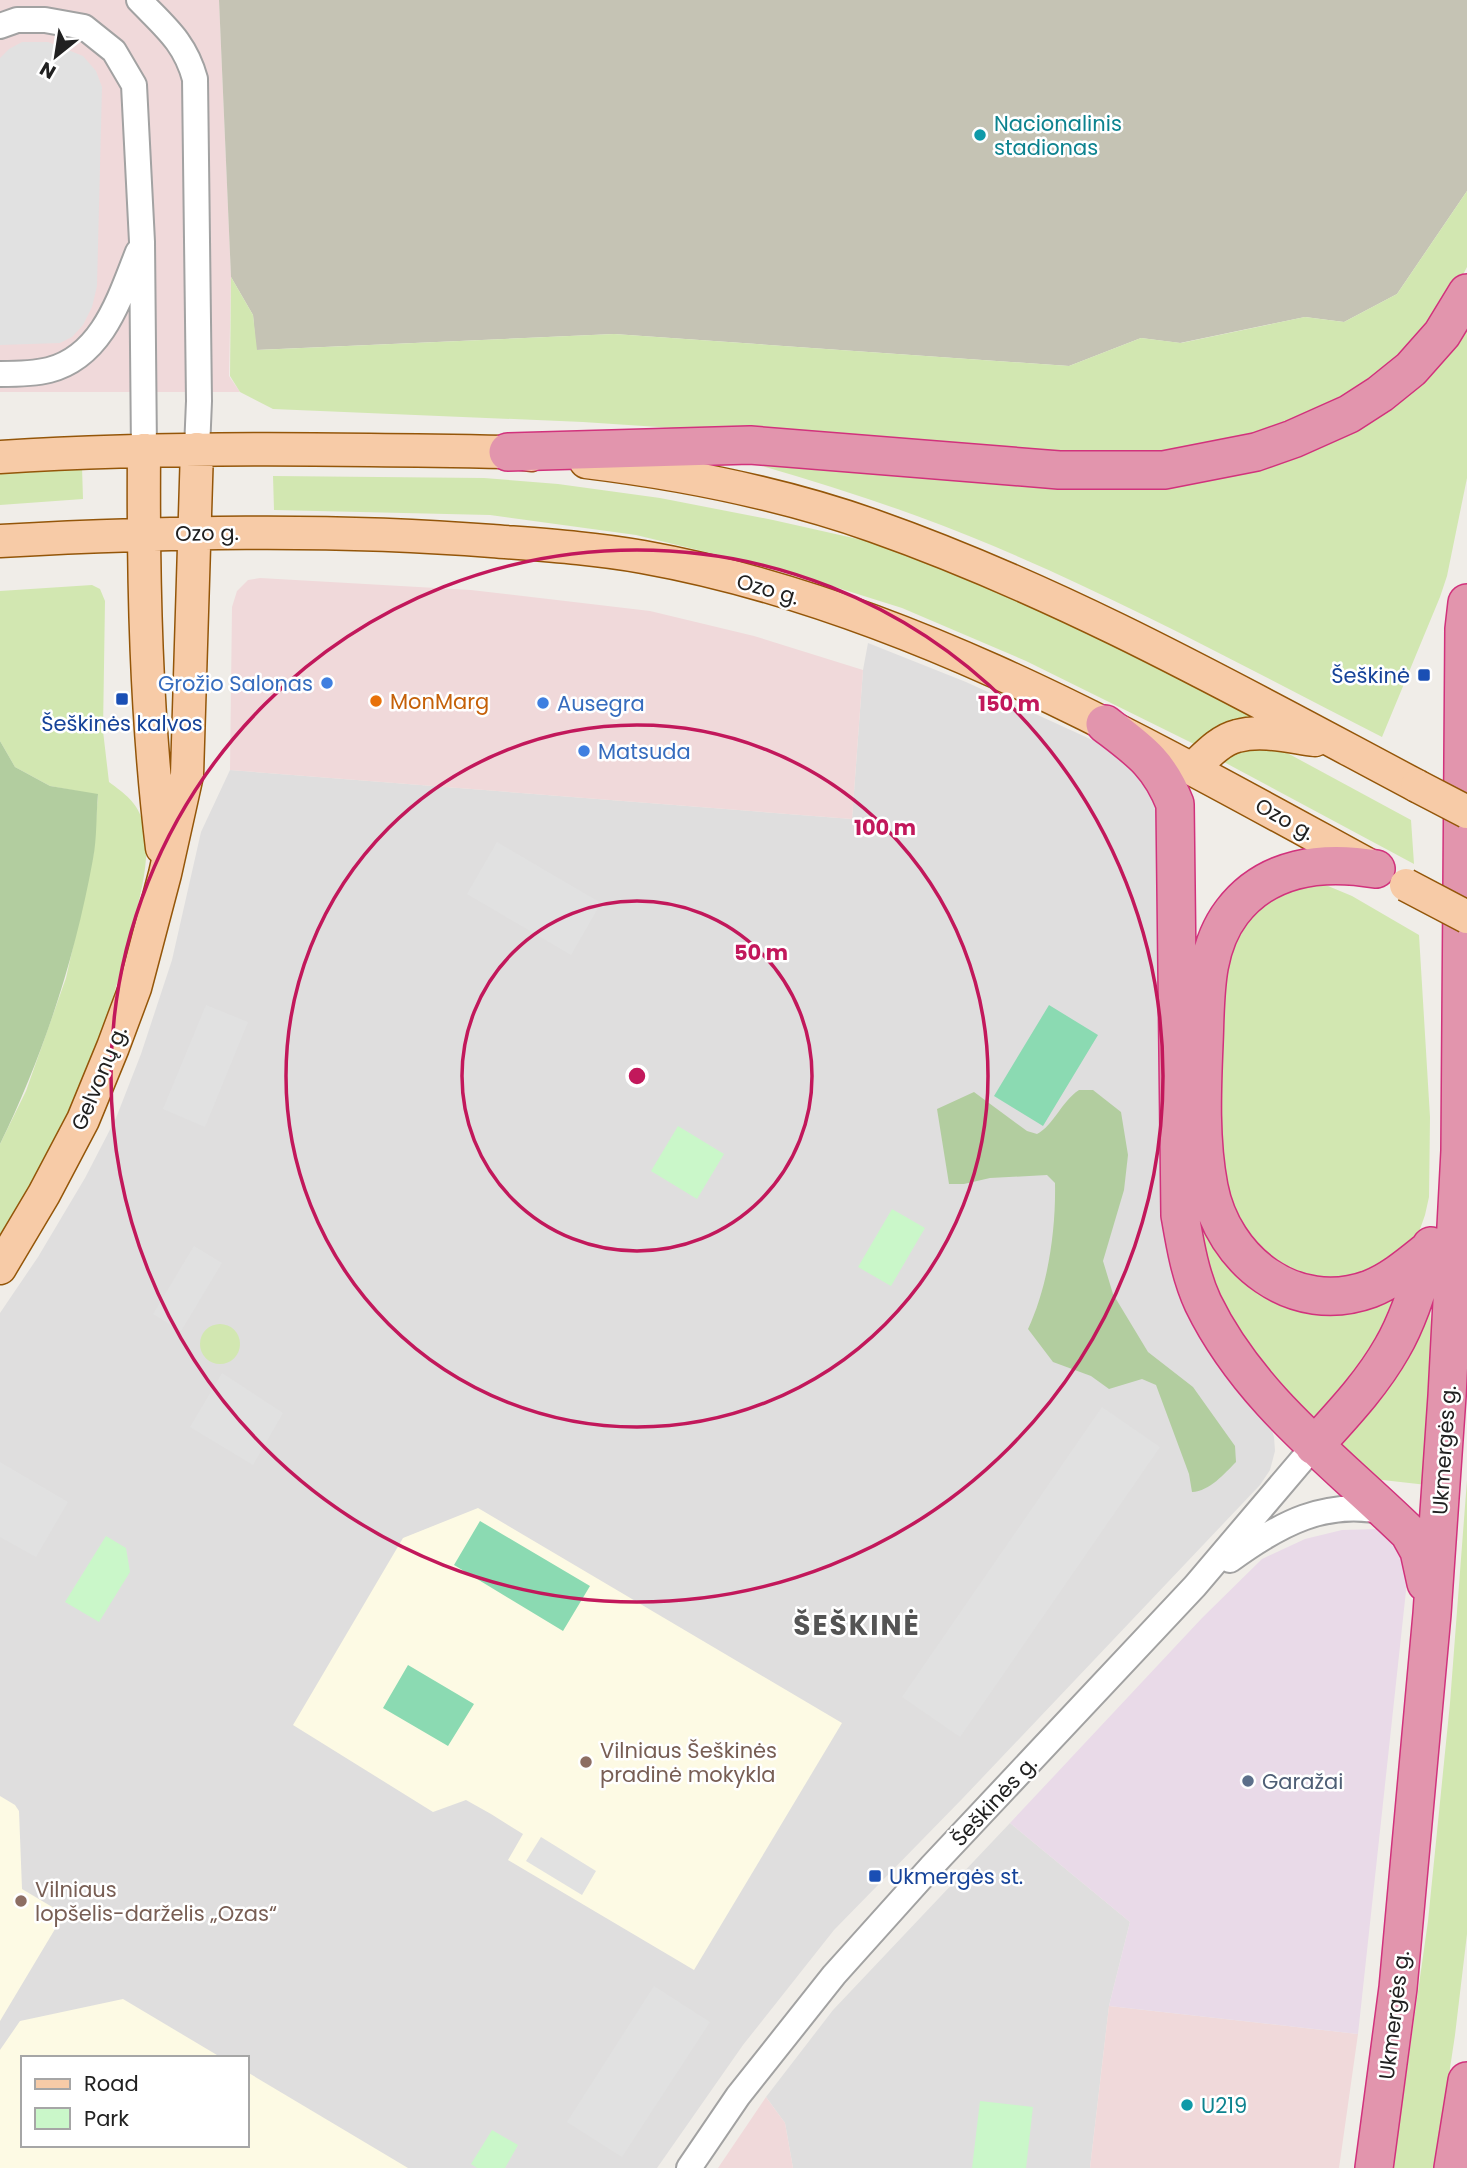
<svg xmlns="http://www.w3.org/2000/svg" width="1467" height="2168" font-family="Poppins,sans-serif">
	<rect width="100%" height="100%" fill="#f0ede8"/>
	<path fill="#dfdede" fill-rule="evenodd" d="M 868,643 L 966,682 L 1125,755 L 1140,767 L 1164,814 L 1161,1019 L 1162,1181 L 1270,1424 L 1274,1437 L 1275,1451 L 1270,1470 L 1260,1485 L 963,1798 L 834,1930 L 743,2045 L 657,2168 L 0,2168 L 0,1313 L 38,1257 L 85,1178 L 116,1118 L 141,1054 L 172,960 L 201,832 L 230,770 L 852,819 L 863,670 ZM 23,2058 L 247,2058 L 247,2145 L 23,2145 Z
		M 1010,1823 L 1130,1922 L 1109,2006 L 1090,2168 L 793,2168 L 785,2123 L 766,2097 L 833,2010 Z"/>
	<path fill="#f0d9da" d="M 0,0 L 219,0 L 231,277 L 229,376 L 240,392 L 0,392 Z
		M 260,578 L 471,590 L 650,611 L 754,636 L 863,670 L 852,819 L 230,770 L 232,607 L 237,591 L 248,580 Z
		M 1109,2006 L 1358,2034 L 1339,2168 L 1090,2168 Z
		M 766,2097 L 785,2123 L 793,2168 L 718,2168 Z"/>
	<path fill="#e9dae8" d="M 1378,1529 L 1392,1531 L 1409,1563 L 1358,2034 L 1109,2006 L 1130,1922 L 1010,1823 L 1202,1618 L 1262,1559 L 1305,1539 L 1342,1530 Z"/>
	<path fill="#fdfae4" d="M 478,1508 L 842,1723 L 694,1970 L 508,1860 L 523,1834 L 491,1814 L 466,1800 L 433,1812 L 293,1725 L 403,1538 Z
		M 0,1796 L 15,1805 L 19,1811 L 22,1889 L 64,1914 L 0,2021 Z
		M 123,1999 L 222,2058 L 23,2058 L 23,2145 L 247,2145 L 247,2072 L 408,2168 L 0,2168 L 0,2050 L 20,2021 Z"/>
	<path fill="#c5c3b4" d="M 219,0 L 1467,0 L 1467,191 L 1397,294 L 1344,322 L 1305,317 L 1180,343 L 1141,338 L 1069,366 L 614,334 L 256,350 L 253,315 L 231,277 Z"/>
	<path fill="#d2e7b1" d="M 1467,191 L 1467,267 L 1452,296 L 1386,375 L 1279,431 L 1126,458 L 583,422 L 273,409 L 240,392 L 230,376 L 231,277 L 253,315 L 257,350 L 614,334 L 1069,366 L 1141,338 L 1181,343 L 1305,317 L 1344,322 L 1397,294 Z
		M 1467,320 L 1467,478 L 1447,576 L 1440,597 L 1382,737 C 1229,659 1078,575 917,516 C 860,495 803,478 745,461 L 1224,477 Z
		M 82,467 L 83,499 L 0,505 L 0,472 Z
		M 273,476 L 484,478 L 558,484 L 660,498 L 773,520 L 880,544 L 958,573 L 1078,627 L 1255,718 C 1225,721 1215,722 1196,745 L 1026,661 L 902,608 L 781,570 L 636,535 L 490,515 L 274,510 Z
		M 92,585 L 100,589 L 105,601 L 103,731 L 109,782 C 125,794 137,802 143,822 C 152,853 141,892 134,922 C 107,1034 62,1140 0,1236 L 0,1144 L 26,1091 L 66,978 L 93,857 L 98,795 L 50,786 L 15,767 L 0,741 L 0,591 Z
		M 1239,747 L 1278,748 L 1411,820 L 1414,864 L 1222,761 Z
		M 1316,881 L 1352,896 L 1419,935 L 1430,1117 L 1429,1197 L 1425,1215 L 1419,1232 L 1409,1246 L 1355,1278 L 1306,1280 L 1259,1250 L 1230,1204 L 1218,1131 L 1224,975 L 1229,947 L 1247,912 L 1303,882 Z
		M 1193,1152 L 1259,1284 L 1413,1275 L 1397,1319 L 1314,1426 L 1242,1341 L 1203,1265 Z
		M 1430,1308 L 1433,1363 L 1427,1485 L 1356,1477 L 1327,1447 L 1421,1326 Z
		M200 1344a20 20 0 1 1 40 0a20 20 0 1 1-40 0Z
		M 1467,1480 L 1467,1934 L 1455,2035 L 1435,2168 L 1393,2168 L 1428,1921 L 1450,1703 Z"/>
	<path fill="#b2cd9f" d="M 0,741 L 15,767 L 50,786 L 98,794 C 96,816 97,838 93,859 C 75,958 44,1054 0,1144 Z
		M 1079,1090 L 1093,1090 L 1121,1112 L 1128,1155 L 1124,1190 L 1103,1261 L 1113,1294 L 1148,1352 L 1193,1387 L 1235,1446 L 1236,1462 C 1224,1474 1210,1491 1192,1492 L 1189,1474 L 1156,1385 L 1142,1379 L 1109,1389 L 1091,1376 L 1053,1362 L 1028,1329 C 1048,1286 1056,1231 1055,1183 L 1047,1175 L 990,1178 L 964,1184 L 949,1184 L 937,1109 L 974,1092 L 1027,1131 L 1037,1134 C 1054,1125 1061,1102 1079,1090 Z"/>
	<path fill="#caf7c9" d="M 678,1126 L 724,1154 L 697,1199 L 651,1171 Z
		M 892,1209 L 925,1228 L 891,1286 L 858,1267 Z
		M 106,1536 L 126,1548 L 130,1572 L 99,1622 L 65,1602 Z
		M 980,2101 L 1033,2107 L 1026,2168 L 972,2168 Z
		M 492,2130 L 518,2145 L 505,2168 L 477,2168 L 471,2164 Z"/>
	<path fill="#8bdab2" d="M 1049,1005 L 1098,1035 L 1043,1126 L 994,1096 Z
		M 480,1521 L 590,1586 L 563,1631 L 454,1565 Z
		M 408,1665 L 474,1704 L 448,1746 L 383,1708 Z"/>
	<path fill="#e1e1e1" d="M 22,42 L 48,42 L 83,56 L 96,71 L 102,87 L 97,286 L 92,307 L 83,325 L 72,337 L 60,343 L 0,345 L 0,58 L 9,49 Z
		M 497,842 L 601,903 L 571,955 L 467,894 Z
		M 206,1005 L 248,1022 L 205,1127 L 163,1109 Z
		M 194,1246 L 222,1263 L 181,1331 L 153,1314 Z
		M 222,1373 L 283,1413 L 253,1465 L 190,1427 Z
		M 1102,1407 L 1160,1447 L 960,1737 L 902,1697 Z
		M 0,1462 L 68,1502 L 36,1557 L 0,1537 Z
		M 541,1837 L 596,1871 L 582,1895 L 526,1861 Z
		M 654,1986 L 710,2022 L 622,2157 L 567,2122 Z"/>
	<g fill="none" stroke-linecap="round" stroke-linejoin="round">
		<g stroke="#a2a2a2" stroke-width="28">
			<path id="minor" d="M 139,0 C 165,27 185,42 195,79 L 199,401 L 197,449
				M 0,26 L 17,20 L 45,20 L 84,27 L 114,51 L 134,85 L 142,242 L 144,450
				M 0,374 C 16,374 33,374 49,370 C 103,356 120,297 138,252
				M 1230,1560 C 1278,1525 1327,1497 1389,1513
				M 689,2168 L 738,2096 L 834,1975 L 931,1867 L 1195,1586 L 1314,1446"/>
		</g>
		<g stroke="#945609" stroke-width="35">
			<path id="major" d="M 144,450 C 143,583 146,716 162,848
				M 0,457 C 169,446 339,449 508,452 L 531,455
				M 586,462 C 684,474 781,493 874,526 C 1064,593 1240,692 1417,786
				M 0,541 C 164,532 328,528 492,541 C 543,545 593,548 643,557 C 905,604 1143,742 1374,868
				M 1193,768 C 1205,757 1220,740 1237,736 C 1262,729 1291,737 1315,740
				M 0,1268 L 44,1194 L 83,1120 L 113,1047 L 135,988 L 165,874 L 187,775 L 197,449"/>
		</g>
		<g stroke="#d1327c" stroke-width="40">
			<path id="highway" d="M 508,452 L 750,445 L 1059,470 L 1164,470 L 1256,452 L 1293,439 L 1349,414 L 1380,394 L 1411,369 L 1442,334 L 1467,293
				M 1105,724 C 1139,750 1159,763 1175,804 L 1180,1215 C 1185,1244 1190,1275 1203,1303 C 1249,1398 1335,1461 1409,1533 L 1419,1551 L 1426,1583
				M 1376,869 C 1323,860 1267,866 1232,912 C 1203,950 1206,999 1204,1044 C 1202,1091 1200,1141 1209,1187 C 1223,1260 1294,1317 1370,1289 C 1393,1280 1412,1263 1431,1248
				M 1314,1446 C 1342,1415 1371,1385 1392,1348 C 1410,1317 1420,1280 1431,1246
				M 1374,2168 L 1398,1988 L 1432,1614 L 1447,1396 L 1460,1151 L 1464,629 L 1467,603
				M 1453,2168 L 1467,2081"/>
		</g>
		<use href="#minor" stroke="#fff" stroke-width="24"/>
		<use href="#major" stroke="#f7cba7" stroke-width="32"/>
		<use href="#highway" stroke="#e295ad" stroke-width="37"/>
		<g stroke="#945609" stroke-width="35" stroke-linecap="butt">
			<path id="major-bridge" d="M 1417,786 L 1467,812
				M 1406,885 L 1467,917"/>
		</g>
		<use href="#major-bridge" stroke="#f7cba7" stroke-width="32"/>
	</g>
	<g fill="none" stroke="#c2185b" stroke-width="3.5">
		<circle cx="637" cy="1076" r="175"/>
		<circle cx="637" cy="1076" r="351"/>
		<circle cx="637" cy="1076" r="526"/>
	</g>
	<g fill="#0f9aa8" stroke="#fff" stroke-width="2.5">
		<circle cx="980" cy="135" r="7"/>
		<circle cx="1187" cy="2105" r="7"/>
	</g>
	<g fill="#1a4fb4" stroke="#fff" stroke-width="2.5">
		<rect x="1417" y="668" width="14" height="14" rx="3.5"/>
		<rect x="115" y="692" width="14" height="14" rx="3.5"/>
		<rect x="868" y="1869" width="14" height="14" rx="3.5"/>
	</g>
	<g fill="#3f7fe0" stroke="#fff" stroke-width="2.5">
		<circle cx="327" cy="683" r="7"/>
		<circle cx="543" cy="703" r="7"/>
		<circle cx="584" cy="751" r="7"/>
	</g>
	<circle fill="#e8710a" stroke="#fff" stroke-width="2.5" cx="376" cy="701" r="7"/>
	<g fill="#8d6e63" stroke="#fff" stroke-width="2.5">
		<circle cx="586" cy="1762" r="7"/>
		<circle cx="21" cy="1901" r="7"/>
	</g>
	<circle fill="#5c6f8a" stroke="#fff" stroke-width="2.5" cx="1248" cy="1781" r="7"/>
	<g text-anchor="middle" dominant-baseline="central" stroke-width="5" stroke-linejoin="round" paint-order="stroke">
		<g font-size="21" fill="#0d838f" stroke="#fff" text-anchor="start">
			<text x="994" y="123">Nacionalinis<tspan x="994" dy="24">stadionas</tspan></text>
			<text x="1201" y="2105">U219</text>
		</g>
		<g font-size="21" fill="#212121" stroke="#fff">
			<text transform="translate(207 533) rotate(-1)">Ozo g.</text>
			<text transform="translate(768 589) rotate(16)">Ozo g.</text>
			<text transform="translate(1285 819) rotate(29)">Ozo g.</text>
			<text transform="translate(99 1078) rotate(-67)">Gelvonų g.</text>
			<text transform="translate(1444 1450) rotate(-86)">Ukmergės g.</text>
			<text transform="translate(994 1801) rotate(-47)">Šeškinės g.</text>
			<text transform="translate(1394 2015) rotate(-83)">Ukmergės g.</text>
		</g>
		<g font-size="21" fill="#164399" stroke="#fff" text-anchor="end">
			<text x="1410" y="675">Šeškinė</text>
			<text x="122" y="723" text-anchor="middle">Šeškinės kalvos</text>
			<text x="889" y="1876" text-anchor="start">Ukmergės st.</text>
		</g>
		<g font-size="21" fill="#366cbe" stroke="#fff" text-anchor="start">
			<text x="313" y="683" text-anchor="end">Grožio Salonas</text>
			<text x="557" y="703">Ausegra</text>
			<text x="598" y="751">Matsuda</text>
		</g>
		<g font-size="21" fill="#c56008" stroke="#fff" text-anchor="start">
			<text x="390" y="701">MonMarg</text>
		</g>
		<g font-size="21" fill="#785e54" stroke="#fff" text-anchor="start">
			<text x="600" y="1750">Vilniaus Šeškinės<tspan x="600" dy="24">pradinė mokykla</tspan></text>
			<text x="35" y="1889">Vilniaus<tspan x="35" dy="24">lopšelis-darželis „Ozas“</tspan></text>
		</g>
		<g font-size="21" fill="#4e5e75" stroke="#fff" text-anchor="start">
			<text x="1262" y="1781">Garažai</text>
		</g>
		<g font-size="28" font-weight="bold" letter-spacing="2" fill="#545454" stroke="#fff">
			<text x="857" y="1625">ŠEŠKINĖ</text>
		</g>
	</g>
	<circle cx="637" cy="1076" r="10" fill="#c2185b" stroke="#fff" stroke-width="3.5"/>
	<g font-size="21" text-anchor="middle" font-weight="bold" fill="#c2185b" stroke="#fff" stroke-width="5" stroke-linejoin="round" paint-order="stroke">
		<text x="1009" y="711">150 m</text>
		<text x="885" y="835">100 m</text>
		<text x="761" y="960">50 m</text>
	</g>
	<rect x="21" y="2056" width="228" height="91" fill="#ffffff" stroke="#a6a6a6" stroke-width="2"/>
	<rect x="35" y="2079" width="35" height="10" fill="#f7cba7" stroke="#a6a6a6" stroke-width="2"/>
	<text x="84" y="2091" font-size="21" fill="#212121">Road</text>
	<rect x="35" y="2108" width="35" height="21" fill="#caf7c9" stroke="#a6a6a6" stroke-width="2"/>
	<text x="84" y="2126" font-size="21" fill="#212121">Park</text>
	<g transform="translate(56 56) rotate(210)" stroke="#ffffff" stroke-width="5" paint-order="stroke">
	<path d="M0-5L12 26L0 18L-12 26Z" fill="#212121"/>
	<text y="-10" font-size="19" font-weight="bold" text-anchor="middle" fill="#212121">N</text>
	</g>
</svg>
